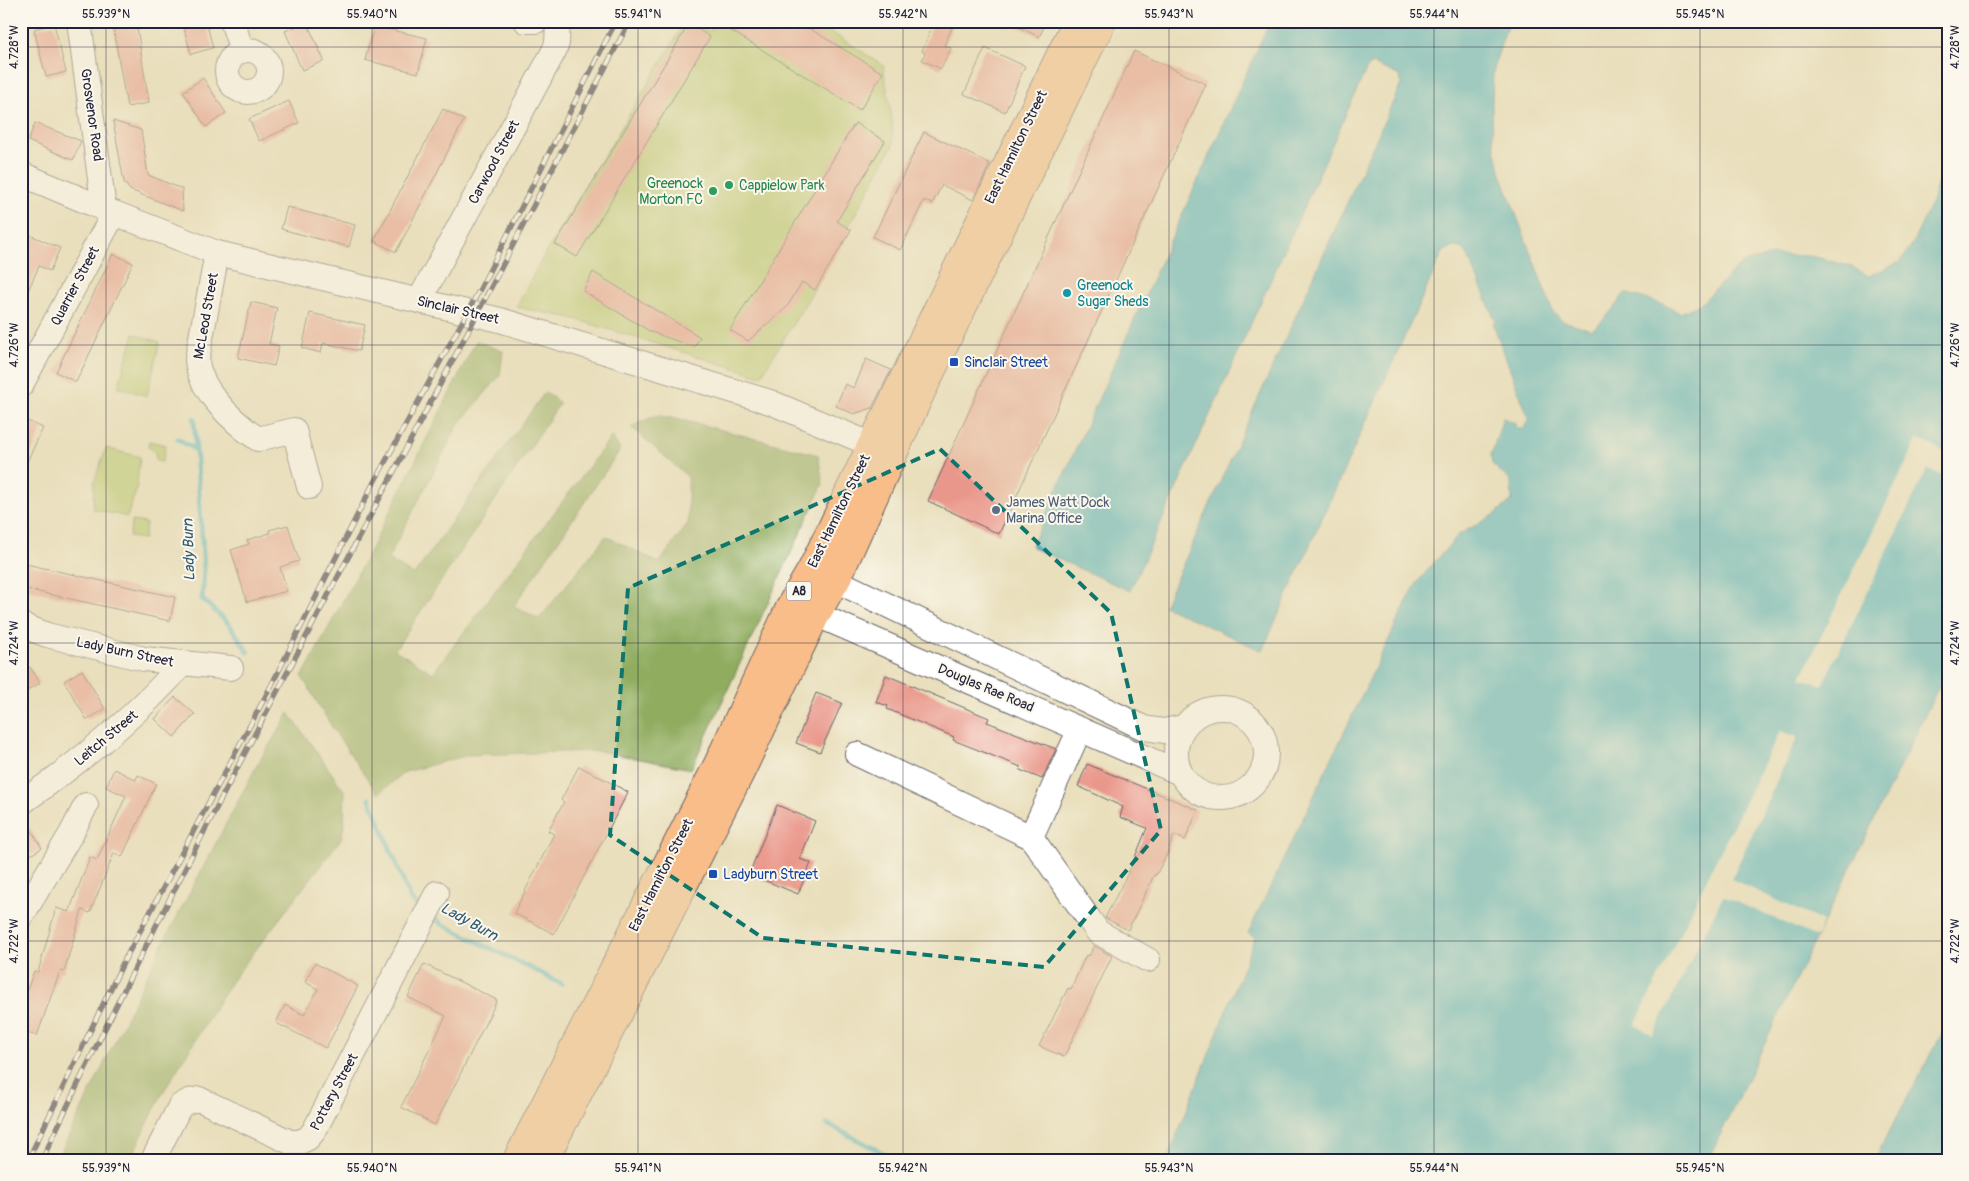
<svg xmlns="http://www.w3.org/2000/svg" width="1969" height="1181" font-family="Pangolin,sans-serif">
	<rect width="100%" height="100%" fill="#fbf7ec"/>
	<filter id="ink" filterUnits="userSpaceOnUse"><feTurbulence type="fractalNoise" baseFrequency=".02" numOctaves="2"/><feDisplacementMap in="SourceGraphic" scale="10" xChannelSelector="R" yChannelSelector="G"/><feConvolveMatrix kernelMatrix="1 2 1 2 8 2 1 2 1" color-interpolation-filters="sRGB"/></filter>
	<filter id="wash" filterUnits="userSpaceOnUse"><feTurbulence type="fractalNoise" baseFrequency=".0096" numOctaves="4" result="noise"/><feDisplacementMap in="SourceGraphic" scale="20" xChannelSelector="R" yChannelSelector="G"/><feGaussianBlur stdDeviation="1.12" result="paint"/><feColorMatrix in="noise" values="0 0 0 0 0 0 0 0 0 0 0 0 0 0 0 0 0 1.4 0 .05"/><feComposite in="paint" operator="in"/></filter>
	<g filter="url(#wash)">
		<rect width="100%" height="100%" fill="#e9dfbc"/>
		<path fill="#b4c76b" stroke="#6b7453" d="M 686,21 L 691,21 L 709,32 L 716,21 L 814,21 L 883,65 L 892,119 L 893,145 L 815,288 L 761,376 L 571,318 L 516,307 L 545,254 Z
			M 134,334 L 160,342 L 147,396 L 118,387 Z
			M 149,441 L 166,445 L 162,462 L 156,461 C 156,454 155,450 148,447 Z
			M 106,448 L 140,457 L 136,491 L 127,517 L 93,509 L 94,482 Z
			M 132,521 L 146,523 L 144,539 L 129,537 Z"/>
		<path fill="#8fac5f" stroke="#58674d" d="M 476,341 L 503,351 L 500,376 L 458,425 L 388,559 L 414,575 L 545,392 L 560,403 L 395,650 L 433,673 L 612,436 L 620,450 L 514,606 L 539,619 L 606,536 L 659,563 L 688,523 L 688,477 L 631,427 L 656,415 L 695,423 L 818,455 L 823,484 L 691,769 L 599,751 L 469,755 L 405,772 L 378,794 L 335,732 L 302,677 L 373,545 Z
			M 289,713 L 345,792 L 344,825 L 341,839 L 231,982 L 161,1096 L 130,1160 L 57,1160 L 161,947 L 257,765 Z"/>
		<path fill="#46b2c4" stroke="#346a80" d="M 1270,21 L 1509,21 L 1496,60 L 1493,76 L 1492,104 L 1493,138 L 1501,174 L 1553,312 L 1563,321 L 1592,330 L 1608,315 L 1625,293 L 1663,304 L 1680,313 L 1700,304 L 1741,264 L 1772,255 L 1811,256 L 1828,260 L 1852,267 L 1869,276 L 1900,262 L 1911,247 L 1933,199 L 1948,142 L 1948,668 L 1708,1160 L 1167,1160 L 1255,937 L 1248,933 L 1407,601 L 1418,581 L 1458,535 L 1494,515 L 1512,500 L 1511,481 L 1492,464 L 1491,455 L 1503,418 L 1515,423 L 1516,427 L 1523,430 L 1528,420 L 1527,414 L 1493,324 L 1496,322 L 1467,254 C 1460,245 1450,245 1442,254 L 1263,649 L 1260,650 L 1164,606 L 1401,84 L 1400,76 L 1373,64 L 1367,68 L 1130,591 L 1033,548 L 1032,545 Z
			M 1948,1022 L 1948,1160 L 1874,1160 Z"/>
		<path fill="#e9dfbc" d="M 1918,439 L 1948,454 L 1948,478 L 1927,469 L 1822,685 L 1801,678 Z
			M 1780,731 L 1797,737 L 1731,879 L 1823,922 L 1817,937 L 1723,896 L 1653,1035 L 1635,1025 Z"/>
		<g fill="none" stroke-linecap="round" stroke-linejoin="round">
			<path stroke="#46b2c4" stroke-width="5" d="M 194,418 L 204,569 L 202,599 L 229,624 L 248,652
				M 178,439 L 196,450
				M 370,799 L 411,900 L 421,908
				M 432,916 L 442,924 L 562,984
				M 827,1124 L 897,1160"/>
		</g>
		<g id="blocks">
			<path fill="#ea978b" d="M 112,21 L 136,21 L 149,103 L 127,107 Z
				M 182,21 L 206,21 L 213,48 L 191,54 Z
				M 715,21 L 797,21 L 883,73 L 860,110 Z
				M 934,21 L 955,21 L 944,45 L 951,48 L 941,69 L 922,60 L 925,53 L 922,51 Z
				M 1007,21 L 1047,21 L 1039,37 Z
				M 307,22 L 324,61 L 302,70 L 285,31 Z
				M 54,24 L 66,72 L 46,77 L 34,29 Z
				M 689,24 L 710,37 L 577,257 L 555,244 Z
				M 374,26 L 427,38 L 418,73 L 365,60 Z
				M 985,48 L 1025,66 L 1005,112 L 964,94 Z
				M 1134,51 L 1206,84 L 999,534 L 928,501 Z
				M 203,78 L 226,113 L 206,127 L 183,92 Z
				M 289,101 L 299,123 L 259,141 L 249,119 Z
				M 443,109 L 464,120 L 396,252 L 374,241 Z
				M 113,121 L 141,130 L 148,175 L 182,189 L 183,211 L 130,190 L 124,182 Z
				M 35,123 L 81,141 L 73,160 L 28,141 Z
				M 855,123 L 885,141 L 837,221 L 851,230 L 815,290 L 802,282 L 787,307 L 748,341 L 730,330 Z
				M 924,132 L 990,164 L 973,200 L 942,185 L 932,204 L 924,200 L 900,250 L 873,237 Z
				M 287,207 L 355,225 L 349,247 L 281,229 Z
				M 21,231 L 60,248 L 50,271 L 39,266 L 21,306 Z
				M 113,254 L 133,263 L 76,382 L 56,372 Z
				M 593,272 L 700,337 L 694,347 L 651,332 L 583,291 Z
				M 251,302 L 277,308 L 269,344 L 279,346 L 274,366 L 238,358 Z
				M 310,313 L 365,325 L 359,351 L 323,343 L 321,353 L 302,348 Z
				M 866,359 L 891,370 L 872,408 L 854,414 L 836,406 L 845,384 L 854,388 Z
				M 21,418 L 43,428 L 21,474 Z
				M 288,525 L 299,561 L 280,567 L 287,591 L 247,602 L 231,550 L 249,544 L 247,540 L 270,533 L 269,530 Z
				M 21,563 L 175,597 L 170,621 L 21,588 Z
				M 30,667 L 40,683 L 21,694 L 21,673 Z
				M 82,670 L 105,709 L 87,720 L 64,681 Z
				M 886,675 L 989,718 L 987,722 L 1056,749 L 1042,779 L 1020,770 L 1021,767 L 953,740 L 954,737 L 887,709 L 888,706 L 876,702 Z
				M 816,693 L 842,703 L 820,752 L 796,743 Z
				M 175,697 L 195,714 L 174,737 L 155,719 Z
				M 1087,764 L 1198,810 L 1185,840 L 1174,835 L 1166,856 L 1156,875 L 1154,875 L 1128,930 L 1105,918 L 1131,867 L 1147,828 L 1120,817 L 1123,807 L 1078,786 Z
				M 579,766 L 628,792 L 554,934 L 514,913 L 554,834 L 548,831 L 564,802 L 561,800 Z
				M 114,769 L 136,780 L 138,775 L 156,784 L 122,857 L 114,853 L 90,913 L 82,910 L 64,972 L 60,971 L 37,1036 L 21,1031 L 21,1006 L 34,971 L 38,972 L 56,908 L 69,912 L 90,857 L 97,860 L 126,796 L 106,787 Z
				M 777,805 L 815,821 L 800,859 L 811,863 L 798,894 L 749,874 Z
				M 30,828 L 42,848 L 21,861 L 21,833 Z
				M 1094,946 L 1112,956 L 1064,1057 L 1039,1046 L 1068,988 L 1071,989 L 1086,955 L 1089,956 Z
				M 315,963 L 358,986 L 326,1048 L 276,1023 L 285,1005 L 304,1015 L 318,989 L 305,982 Z
				M 424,964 L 497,1000 L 435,1125 L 401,1107 L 446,1016 L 408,997 Z"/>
		</g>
	</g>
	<g filter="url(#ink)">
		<use href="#blocks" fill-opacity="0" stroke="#686468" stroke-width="1"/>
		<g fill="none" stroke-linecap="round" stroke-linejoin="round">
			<g stroke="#686468" stroke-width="26">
				<path id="minor" d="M 79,21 L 104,209
					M 232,21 L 242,51
					M 526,21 L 536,21
					M227 71a21 21 0 1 1 42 0a21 21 0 1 1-42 0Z
					M 21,174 L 114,213 L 217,253 L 500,320 L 770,402 L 889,452
					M 217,253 L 197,359 C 198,389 234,423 258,439 L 294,430 L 309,487
					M 419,301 L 554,51 L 557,43 L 558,21
					M 21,385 L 114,213
					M 818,572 L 1144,728 L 1164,731 L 1183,727
					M 799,607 L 1180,773
					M 21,625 L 47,635 L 144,659 L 231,668
					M1176 753a45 45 0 1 1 90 0a45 45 0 1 1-90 0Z
					M 857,754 L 1031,837 L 1098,932 L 1148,960
					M 21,803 C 80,762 135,718 182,664
					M 1031,837 L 1080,729
					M 21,917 L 71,834 L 86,805
					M 153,1160 L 180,1106 L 189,1101 L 199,1099 L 290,1142 L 299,1142 L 308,1138 L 314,1131 L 437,893"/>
			</g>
			<g stroke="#686468" stroke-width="30">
				<path id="highway" d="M 517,1160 L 718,764 L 792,603 L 812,569 L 1077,21
					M 544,1160 L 740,773 L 816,614 L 836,580 L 921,392 L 1102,21"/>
			</g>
			<use href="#minor" stroke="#fff" stroke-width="24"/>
			<use href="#highway" stroke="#f8bd88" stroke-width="28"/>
			<g stroke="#22223b" stroke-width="5.5">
				<path id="rail" d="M 28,1160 L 123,963 L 271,686 L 372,486 L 479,291 L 616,21
					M 42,1160 C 161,905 295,658 427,409 C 496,280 561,150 630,21"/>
			</g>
			<use href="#rail" stroke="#fbf7ec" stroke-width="4" stroke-dasharray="11" stroke-linecap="butt"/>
		</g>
	</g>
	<path d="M0 0H1969V1181H0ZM 940,449 L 1111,613 L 1161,830 L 1044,967 L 763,938 L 610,835 L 628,588 Z" fill="#e9dfbc" fill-opacity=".55" fill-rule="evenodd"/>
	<path fill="none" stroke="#0f766e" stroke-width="4" stroke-dasharray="10 6" stroke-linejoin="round" d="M 940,449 L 1111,613 L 1161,830 L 1044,967 L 763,938 L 610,835 L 628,588 Z"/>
	<path fill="none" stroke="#22223b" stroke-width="1" stroke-opacity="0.45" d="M 106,21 L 106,1160M 372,21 L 372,1160M 638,21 L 638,1160M 903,21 L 903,1160M 1169,21 L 1169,1160M 1434,21 L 1434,1160M 1700,21 L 1700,1160M 21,47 L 1948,47M 21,345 L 1948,345M 21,643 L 1948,643M 21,941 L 1948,941"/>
	<g fill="#2e9e5b" stroke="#fbf7ec" stroke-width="2">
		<circle cx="729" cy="185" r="5"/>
		<circle cx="713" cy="191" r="5"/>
	</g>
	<circle fill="#0f9aa8" stroke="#fbf7ec" stroke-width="2" cx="1067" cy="293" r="5"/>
	<g fill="#1a4fb4" stroke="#fbf7ec" stroke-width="2">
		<rect x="949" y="357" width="10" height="10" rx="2.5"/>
		<rect x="708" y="869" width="10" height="10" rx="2.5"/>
	</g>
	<circle fill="#5c6f8a" stroke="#fbf7ec" stroke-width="2" cx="996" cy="510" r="5"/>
	<g text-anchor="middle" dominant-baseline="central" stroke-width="4" stroke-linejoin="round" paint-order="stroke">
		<rect fill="#fbf7ec" stroke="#636270" stroke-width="1" x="786.5" y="581.5" width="25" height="19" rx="4"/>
		<g font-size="12" font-weight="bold" fill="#22223b">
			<text x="799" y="591">A8</text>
		</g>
		<g font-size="14" fill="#22223b" stroke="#fbf7ec">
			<text transform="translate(92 115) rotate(82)">Grosvenor Road</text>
			<text transform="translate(1016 147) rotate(-64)">East Hamilton Street</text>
			<text transform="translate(494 162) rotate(-62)">Carwood Street</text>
			<text transform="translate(75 286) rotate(-62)">Quarrier Street</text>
			<text transform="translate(458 310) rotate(13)">Sinclair Street</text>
			<text transform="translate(206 316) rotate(-80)">McLeod Street</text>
			<text transform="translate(839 511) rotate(-64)">East Hamilton Street</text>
			<text transform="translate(125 652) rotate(12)">Lady Burn Street</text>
			<text transform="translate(986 688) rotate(23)">Douglas Rae Road</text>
			<text transform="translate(106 738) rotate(-40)">Leitch Street</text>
			<text transform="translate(661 875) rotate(-63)">East Hamilton Street</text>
			<text transform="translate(334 1092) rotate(-62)">Pottery Street</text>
		</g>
		<g font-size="14" fill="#27864d" stroke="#fbf7ec" text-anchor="end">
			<text x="703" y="183">Greenock<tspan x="703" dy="16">Morton FC</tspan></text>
			<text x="739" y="185" text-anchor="start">Cappielow Park</text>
		</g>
		<g font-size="14" fill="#0d838f" stroke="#fbf7ec" text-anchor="start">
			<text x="1077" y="285">Greenock<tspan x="1077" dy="16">Sugar Sheds</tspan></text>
		</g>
		<g font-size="14" fill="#164399" stroke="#fbf7ec" text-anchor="start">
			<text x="964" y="362">Sinclair Street</text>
			<text x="723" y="874">Ladyburn Street</text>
		</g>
		<g font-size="14" fill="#4e5e75" stroke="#fbf7ec" text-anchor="start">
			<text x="1006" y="502">James Watt Dock<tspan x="1006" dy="16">Marina Office</tspan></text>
		</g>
		<g font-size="15" font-style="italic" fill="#305c72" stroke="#fbf7ec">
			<text transform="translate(189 550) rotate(-92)">Lady Burn</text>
			<text transform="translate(469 922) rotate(29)">Lady Burn</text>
		</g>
	</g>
	<rect width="1969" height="1181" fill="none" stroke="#fbf7ec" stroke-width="55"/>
	<rect x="28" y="28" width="1914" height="1126" fill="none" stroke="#22223b" stroke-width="2"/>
	<g font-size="12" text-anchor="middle" fill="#22223b">
		<text x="106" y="18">55.939°N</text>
		<text x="372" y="18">55.940°N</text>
		<text x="638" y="18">55.941°N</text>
		<text x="903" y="18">55.942°N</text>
		<text x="1169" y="18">55.943°N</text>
		<text x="1434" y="18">55.944°N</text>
		<text x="1700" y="18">55.945°N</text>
		<text transform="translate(1955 47) rotate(-90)" y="4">4.728°W</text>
		<text transform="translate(14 47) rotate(-90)" y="4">4.728°W</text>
		<text transform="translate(1955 345) rotate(-90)" y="4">4.726°W</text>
		<text transform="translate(14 345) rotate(-90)" y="4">4.726°W</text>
		<text transform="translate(1955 643) rotate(-90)" y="4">4.724°W</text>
		<text transform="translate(14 643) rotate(-90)" y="4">4.724°W</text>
		<text transform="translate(14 941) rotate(-90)" y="4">4.722°W</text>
		<text transform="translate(1955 941) rotate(-90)" y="4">4.722°W</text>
		<text x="106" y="1172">55.939°N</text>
		<text x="372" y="1172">55.940°N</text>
		<text x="638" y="1172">55.941°N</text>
		<text x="903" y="1172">55.942°N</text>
		<text x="1169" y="1172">55.943°N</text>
		<text x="1434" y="1172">55.944°N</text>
		<text x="1700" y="1172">55.945°N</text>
	</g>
</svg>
